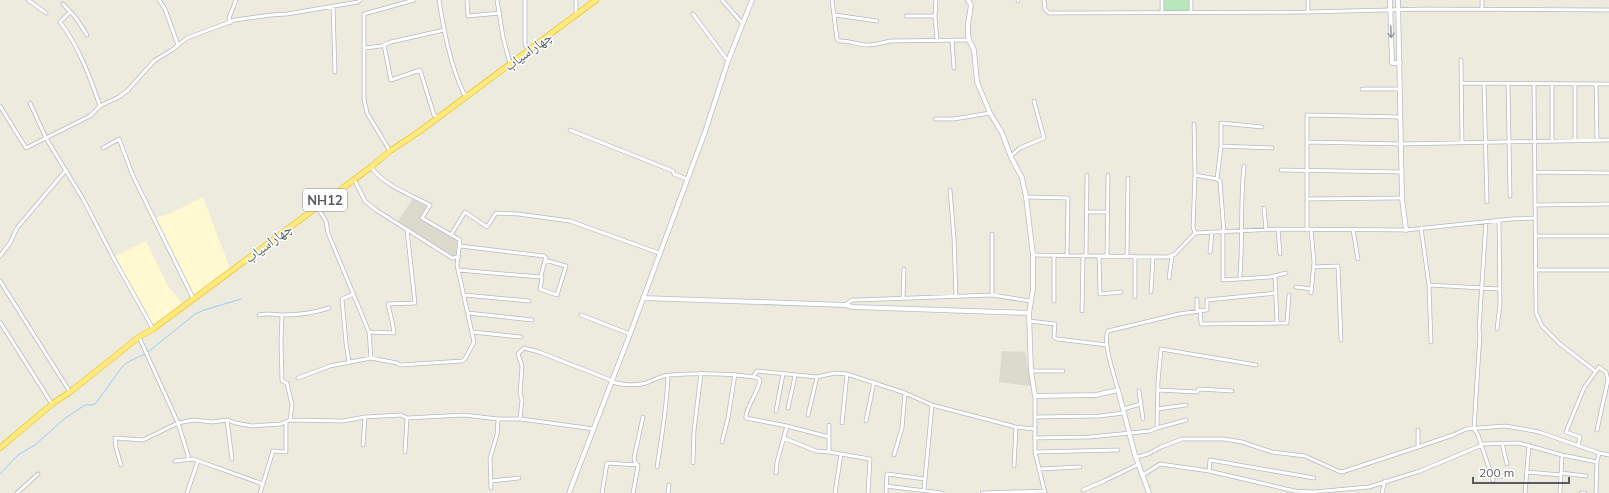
<svg xmlns="http://www.w3.org/2000/svg" width="1609" height="493" font-family="Mulish,'Noto Naskh Arabic',sans-serif">
	<rect width="100%" height="100%" fill="#ecebde"/>
	<path fill="#fff8d0" d="M 203,197 L 231,271 L 193,298 L 153,219 L 171,213 Z
		M 146,241 L 168,286 L 183,305 L 153,329 L 113,257 Z"/>
	<path fill="#dcdacd" d="M 414,197 L 427,205 L 421,215 L 447,232 L 458,236 L 455,258 L 398,221 Z
		M 1002,351 L 1025,352 L 1031,386 L 999,382 Z"/>
	<path fill="#b7e7bb" d="M 1161,0 L 1191,0 L 1191,13 L 1162,12 Z"/>
	<g fill="none" stroke-linecap="round" stroke-linejoin="round">
		<path stroke="#9bcbff" stroke-width="1" d="M 148,352 L 195,314 L 204,310 L 241,299
			M 0,474 L 18,455 L 35,445 L 64,419 L 85,405 L 93,405 L 96,403 L 122,367 L 128,362 L 145,354"/>
		<g stroke="#b6b9bf" stroke-width="4.5">
			<path id="street" d="M 28,0 L 46,13
				M 159,0 L 165,9 L 178,45
				M 439,0 C 444,32 450,64 464,94 L 468,95
				M 467,0 L 468,16 L 500,13
				M 497,0 L 503,37 L 510,64
				M 525,0 L 525,44 L 529,51
				M 576,0 L 576,12 L 577,15
				M 722,0 L 742,23
				M 832,0 L 837,39 L 839,41 C 849,40 858,45 868,45 C 876,45 882,43 890,41 L 969,40
				M 936,0 L 935,16 L 937,41
				M 1044,0 L 1045,9 L 1049,13 L 1056,13 L 1308,12 L 1424,9 L 1609,10
				M 1191,0 L 1191,13
				M 1308,0 L 1308,12
				M 1482,0 L 1482,9
				M 1018,1 L 1018,0
				M 63,4 L 76,18 L 87,35
				M 333,6 L 335,72
				M 70,12 L 60,22 C 79,47 90,77 100,106
				M 1162,12 L 1162,0
				M 693,14 L 728,61
				M 835,15 L 877,21
				M 906,16 L 935,16
				M 230,23 L 229,18 L 236,0
				M 952,41 L 954,68
				M 384,45 L 391,80 L 420,70 L 434,115 L 437,117
				M 365,48 L 381,46 L 391,42 L 444,30
				M 1461,60 L 1462,143
				M 1461,83 L 1609,84
				M 1484,83 L 1487,202
				M 1508,83 L 1510,196
				M 1534,83 L 1536,313 L 1542,326 L 1560,344 L 1595,371
				M 1552,83 L 1552,141
				M 1575,84 L 1575,141
				M 1596,84 L 1597,140
				M 1362,89 L 1400,89
				M 30,103 L 46,138 L 83,199 L 113,257 L 153,329
				M 0,106 L 26,148 L 90,116 L 100,106 L 119,97 L 128,90 L 154,61 L 172,50 L 187,38 L 235,20 L 271,15 L 287,14 L 358,2 L 360,0
				M 935,119 L 954,119 L 990,113
				M 1194,124 L 1195,175 L 1193,227 L 1195,233
				M 570,130 L 673,171 L 674,174 L 687,179
				M 1307,142 L 1401,144 L 1609,140
				M 1221,146 L 1272,148
				M 103,148 L 119,139 L 133,176 L 193,298
				M 390,151 L 367,113 L 364,99 L 364,14 L 414,0
				M 1011,156 L 1020,148 L 1044,138 L 1034,101
				M 1281,170 L 1402,172
				M 1535,172 L 1609,173
				M 1195,175 L 1217,179
				M 354,179 L 365,201 L 376,210 L 452,258 L 459,257
				M 950,190 L 954,238 L 956,296
				M 1026,197 L 1068,198 L 1067,255
				M 1307,199 L 1402,198
				M 1535,205 L 1609,204
				M 317,207 L 326,221 L 328,233 L 369,332 L 371,358
				M 1264,208 L 1266,230
				M 1087,212 L 1107,212
				M 1486,222 L 1479,329 L 1480,334 L 1474,429 L 1478,435 L 1493,480
				M 1421,228 L 1429,285 L 1431,342
				M 1278,229 L 1280,254
				M 1307,230 L 1307,115 L 1400,117
				M 1311,230 L 1314,262 L 1311,293
				M 1353,230 L 1358,259
				M 1223,232 L 1223,280 L 1270,277 L 1286,273
				M 1224,232 L 1220,181 L 1217,179 L 1221,146 L 1221,123 L 1262,127
				M 992,234 L 992,295
				M 451,235 L 465,212 L 487,227 L 496,213 L 518,214 L 570,221 L 659,253
				M 1536,236 L 1609,236
				M 460,246 L 544,256 L 546,258 L 541,275 L 542,278 L 540,289 L 557,295 L 566,266 L 545,260
				M 1210,252 L 1212,232
				M 1033,255 L 1168,257 L 1175,254 L 1195,233 L 1278,229 L 1406,230 L 1512,219 L 1535,218
				M 1086,255 L 1087,175
				M 0,256 L 10,243 L 17,228 L 66,170
				M 1099,256 L 1100,294 L 1121,292
				M 1107,256 L 1108,175
				M 1127,256 L 1128,178
				M 1135,256 L 1135,297
				M 1313,267 L 1338,266 L 1341,340
				M 458,270 L 541,277
				M 1536,270 L 1609,270
				M 1240,276 C 1243,239 1240,203 1244,166
				M 1275,276 L 1277,323
				M 1169,278 L 1172,256
				M 0,281 L 70,392
				M 1429,285 L 1500,289
				M 1296,287 L 1312,289
				M 1151,292 L 1153,257
				M 464,295 L 529,301
				M 903,298 L 904,269
				M 1197,299 L 1197,311
				M 1054,301 L 1054,255
				M 845,305 L 852,300 L 857,300 L 992,295 L 1030,301
				M 1200,310 L 1201,324 L 1287,323 L 1289,295
				M 1082,311 L 1083,255
				M 468,313 L 532,320
				M 259,315 C 267,313 273,314 281,315 C 297,315 314,313 329,308
				M 282,315 L 281,342 L 282,381 L 287,383 L 292,405 L 290,420
				M 581,315 L 630,334
				M 1029,321 L 1055,324 L 1054,337 L 1057,339 L 1107,345
				M 0,322 L 52,404
				M 1497,329 L 1500,305 L 1499,220
				M 369,332 L 394,333 C 393,322 390,314 388,304 L 415,303 L 407,230
				M 472,332 L 521,337
				M 139,337 L 178,423 L 188,455 L 188,460
				M 349,362 L 346,343 L 342,299 L 354,294
				M 1031,371 L 1063,371
				M 753,377 L 758,378 L 760,380 C 759,391 744,411 746,418 L 787,426 L 829,437
				M 298,378 L 330,366 L 371,358 L 397,363 L 400,365 L 462,361 L 465,359 L 474,342 L 457,265 L 460,240 L 422,218 L 430,205 C 409,194 385,186 371,167
				M 612,382 C 622,385 636,386 646,383 C 654,380 662,375 670,375 C 698,373 725,373 753,377 L 757,371 L 817,377 L 835,373 L 847,374 L 905,393 L 932,405 L 1016,427 L 1034,429
				M 1118,390 C 1115,377 1102,342 1108,331 L 1179,314 L 1207,310 L 1207,300 L 1276,293
				M 1158,390 L 1197,392 L 1199,389 L 1232,391
				M 1139,391 L 1143,419
				M 1035,396 L 1035,452 L 1045,493
				M 788,408 L 795,376
				M 1123,409 L 1141,404
				M 1157,409 L 1186,405
				M 776,411 L 783,374
				M 808,415 L 817,377
				M 1035,417 L 1099,416 L 1124,413
				M 520,419 L 522,400 L 520,394 L 522,366 L 518,354 L 524,348 L 539,352 L 613,381
				M 227,420 L 232,459
				M 866,421 L 874,382
				M 842,423 L 847,374
				M 829,425 L 829,452 L 870,459 L 868,493
				M 1157,428 L 1158,382 L 1161,349 L 1256,365
				M 1418,430 L 1418,447
				M 784,438 L 816,451 L 829,452
				M 1034,438 L 1090,437 L 1150,431 L 1157,428 L 1186,420
				M 722,442 L 728,418 L 735,374
				M 1502,443 L 1507,464
				M 1481,444 L 1519,443 L 1562,455 L 1597,462
				M 363,445 L 365,417
				M 1578,446 L 1580,437 L 1566,432 L 1584,388 L 1599,367 L 1606,372 L 1608,380 L 1597,430
				M 405,452 L 407,418
				M 1035,452 L 1118,450
				M 894,455 L 902,428 L 905,393
				M 1137,457 L 1148,454 L 1161,447 L 1182,439 L 1224,439 L 1242,442 L 1272,452 L 1305,456 L 1338,471 L 1342,472 L 1418,447 L 1453,435 L 1466,429 L 1505,426 L 1523,429 L 1539,432 L 1599,453 L 1609,455
				M 175,461 L 193,459 L 263,484
				M 693,463 L 694,431 L 701,373
				M 121,465 L 116,448 L 115,438 L 143,440 L 178,423 L 194,420 L 212,422 L 227,420 L 236,423 L 252,426 L 281,424 L 290,420 L 343,421 L 365,417 L 401,415 L 407,418 L 464,415 L 498,419 L 521,419 L 594,429
				M 1014,466 L 1016,427
				M 657,467 C 662,436 667,406 668,375
				M 1039,469 L 1080,467
				M 1209,471 L 1210,460 L 1314,478
				M 1527,472 L 1561,475
				M 776,473 L 777,462 L 787,426
				M 1561,473 L 1586,476
				M 1143,475 L 1160,464 L 1209,471 L 1295,491 L 1313,492 L 1369,487 L 1420,471 L 1482,445
				M 1492,477 L 1513,475
				M 491,481 L 519,478
				M 886,486 L 942,493
				M 491,488 L 490,458 L 497,435 L 498,419
				M 924,490 L 932,405
				M 1083,490 L 1104,481 L 1139,464
				M 17,493 L 38,474
				M 187,493 L 198,461
				M 260,493 L 273,451 L 286,452 L 286,422
				M 602,493 L 607,463 L 638,465
				M 633,493 L 638,466 L 635,462 L 634,458 L 643,417
				M 668,493 L 669,485
				M 835,493 L 841,454
				M 886,493 L 887,474 L 925,479
				M 982,493 L 1045,491
				M 1382,493 L 1385,481
				M 1525,493 L 1529,445
				M 1560,493 L 1562,455
				M 1581,493 L 1585,493
				M 1596,493 L 1597,462 L 1599,453"/>
		</g>
		<g stroke="#b9bcc4" stroke-width="5.5">
			<path id="secondary" d="M 968,0 L 971,5 L 968,24 L 968,35 L 969,40 L 974,50 L 977,82 L 990,113 L 1002,133 L 1011,157 L 1022,178 L 1026,197 L 1033,255 L 1033,289 L 1029,313 L 1031,371 L 1035,396 L 1096,395 L 1118,390 L 1135,455 L 1149,493
				M 1390,0 L 1392,63 L 1400,63
				M 1398,0 L 1402,198 L 1406,230
				M 643,298 L 845,305 L 853,307 L 1029,313
				M 569,493 L 630,334 L 705,132 L 728,61 L 752,0"/>
		</g>
		<g stroke="#eab600" stroke-width="6">
			<path id="highway" d="M 0,448 L 52,404 L 70,392 L 139,337 L 153,329 L 371,167 L 390,151 L 420,131 L 596,0"/>
		</g>
		<use href="#street" stroke="#fff" stroke-width="3"/>
		<use href="#secondary" stroke="#fff" stroke-width="4"/>
		<use href="#highway" stroke="#ffea82" stroke-width="5"/>
	</g>
	<defs><path id="oneway-shaft" d="M-6 0H5M1.5-3L5.5 0L1.5 3" fill="none" stroke-width="1.6" stroke-linecap="round" stroke-linejoin="round"/></defs>
	<use stroke="#9a9da0" href="#oneway-shaft" transform="translate(1391 32) rotate(88)"/>
	<g text-anchor="middle" dominant-baseline="central" stroke-width="3" stroke-linejoin="round" paint-order="stroke">
		<rect fill="#fff" stroke="#898c90" stroke-width="1" x="303" y="189" width="44" height="22" rx="3"/>
		<g font-size="13" font-weight="bold" fill="#575b61">
			<text x="325" y="200">NH12</text>
		</g>
		<g font-size="14" fill="#575b61" stroke="#fff">
			<text transform="translate(528 51) rotate(-36)">چهاراسیاب</text>
			<text transform="translate(268 243) rotate(-37)">چهاراسیاب</text>
		</g>
	</g>
	<path d="M1473 477v6h96v-6" fill="none" stroke="#575b61" stroke-width="2"/>
	<text x="1479" y="477" font-size="12" fill="#575b61" stroke="#ffffff" stroke-width="3" paint-order="stroke">200 m</text>
</svg>
